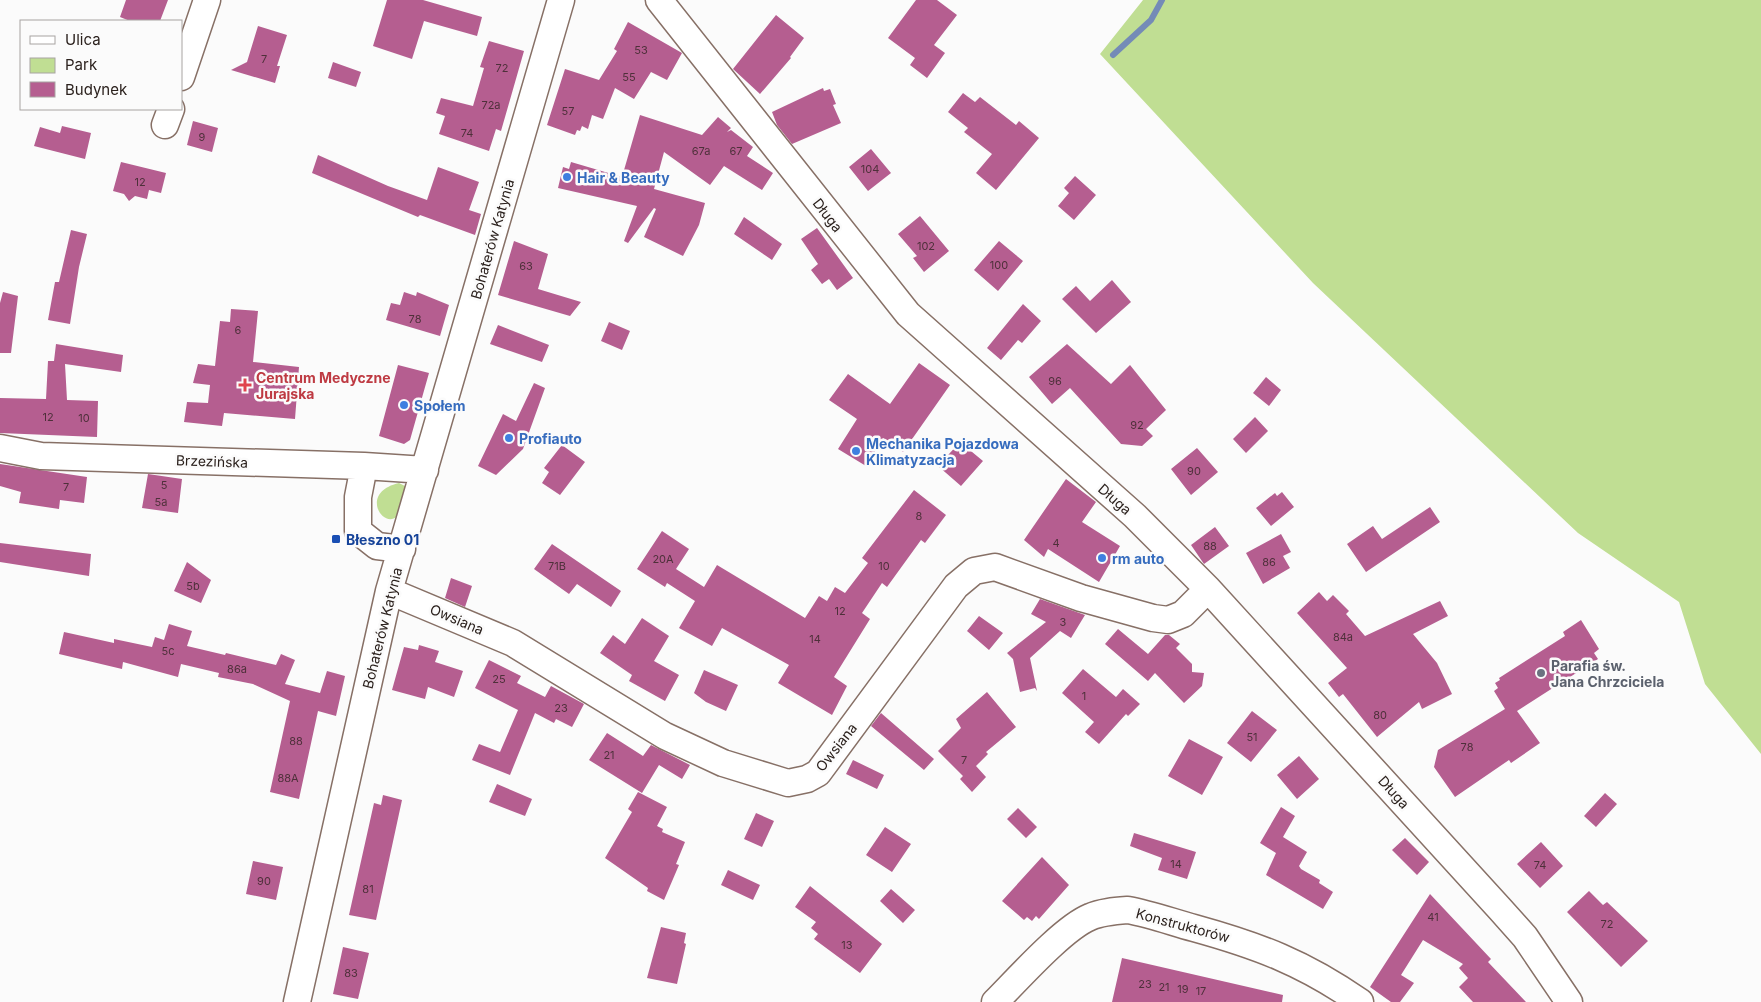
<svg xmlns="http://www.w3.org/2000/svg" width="1761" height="1002" font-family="Inter,sans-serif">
	<rect width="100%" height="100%" fill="#fbfbfb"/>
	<path fill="#c0de93" d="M 1143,0 L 1761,0 L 1761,754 L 1705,684 L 1679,602 L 1578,533 L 1313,283 L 1100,54 Z
		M 399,483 L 405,486 C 408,492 405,498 403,505 C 393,543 352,494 399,483 Z"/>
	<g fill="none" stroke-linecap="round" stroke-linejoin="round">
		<path stroke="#748bb7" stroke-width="6" d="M 1113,55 L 1151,20 L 1162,0"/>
	</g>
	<path fill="#b55e90" d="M 126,0 L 168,0 L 160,21 L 130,21 L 120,17 Z
		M 387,0 L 423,0 L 482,17 L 477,36 L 424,21 L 412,59 L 373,46 Z
		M 916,0 L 937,0 L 957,15 L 934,45 L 945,53 L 927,78 L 910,65 L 915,58 L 888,38 Z
		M 776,15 L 804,38 L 790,57 L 791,58 L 760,94 L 733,69 Z
		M 628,22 L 682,53 L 667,80 L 651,72 L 634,99 L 615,88 L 603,119 L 592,115 L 588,129 L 582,126 L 580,131 L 577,130 L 575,135 L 547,125 L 565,69 L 599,80 L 617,51 L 614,49 Z
		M 258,26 L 287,35 L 277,66 L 280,66 L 275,83 L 231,70 L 247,62 Z
		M 489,41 L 524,51 L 501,131 L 496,129 L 489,151 L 439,134 L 445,116 L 436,113 L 441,98 L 473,106 L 484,68 L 480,67 Z
		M 333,62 L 361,72 L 356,87 L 328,78 Z
		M 823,88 L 824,91 L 830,89 L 836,104 L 833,105 L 841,123 L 792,144 L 777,125 L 772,112 Z
		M 963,93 L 975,102 L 980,97 L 1016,125 L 1019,121 L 1039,138 L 996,190 L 976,173 L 992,154 L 964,132 L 968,128 L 948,112 Z
		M 640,115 L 702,135 L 718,117 L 731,128 L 727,132 L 731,130 L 753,147 L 747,156 L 773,173 L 762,190 L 724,166 L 710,185 L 664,152 L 654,189 L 705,203 L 699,225 L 683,256 L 644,237 L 656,209 L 654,208 L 628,243 L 624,241 L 637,206 L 558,188 L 563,167 L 569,169 L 571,162 L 622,177 Z
		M 193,121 L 218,128 L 212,152 L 187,145 Z
		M 62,126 L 91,133 L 85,159 L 34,146 L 40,127 L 60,133 Z
		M 871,149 L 891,173 L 868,191 L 849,167 Z
		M 318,155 L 388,186 L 427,200 L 438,167 L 479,182 L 469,210 L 481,214 L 475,235 L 420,215 L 418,217 L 312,173 Z
		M 121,162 L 166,173 L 161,193 L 149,190 L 147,199 L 135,196 L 129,201 L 124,194 L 113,191 Z
		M 1075,176 L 1096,195 L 1074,220 L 1058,206 L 1069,193 L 1064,188 Z
		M 920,216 L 949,251 L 924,272 L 913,258 L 917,256 L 898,234 Z
		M 744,217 L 782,244 L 772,260 L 734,234 Z
		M 817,228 L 853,278 L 837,290 L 829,279 L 822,284 L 811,270 L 818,264 L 801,239 Z
		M 71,230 L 87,234 L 79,267 L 70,324 L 48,320 L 55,282 L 59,282 Z
		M 514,241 L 548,254 L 538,289 L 581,302 L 570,316 L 498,295 Z
		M 999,241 L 1023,261 L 998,291 L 974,270 Z
		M 1112,280 L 1131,302 L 1096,333 L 1062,299 L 1076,286 L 1090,301 Z
		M 3,292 L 18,296 L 11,353 L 0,353 L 0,303 Z
		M 404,292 L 416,296 L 417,292 L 449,305 L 440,336 L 386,320 L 391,303 L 400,305 Z
		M 1023,304 L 1041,321 L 1022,343 L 1018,340 L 1001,360 L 987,348 Z
		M 231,309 L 258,311 L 253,362 L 299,367 L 295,419 L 224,413 L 222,426 L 184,422 L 187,402 L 208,403 L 210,385 L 193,383 L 198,364 L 215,366 L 220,321 L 230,322 Z
		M 609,322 L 630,331 L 622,350 L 601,341 Z
		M 498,325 L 549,345 L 542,362 L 490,344 Z
		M 56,344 L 123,355 L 121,372 L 65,364 L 67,400 L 98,401 L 97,437 L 0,433 L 0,398 L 46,399 L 48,361 L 54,361 Z
		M 1067,344 L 1111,384 L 1130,365 L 1166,410 L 1146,429 L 1153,436 L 1142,446 L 1121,444 L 1070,388 L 1052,404 L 1029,377 Z
		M 919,363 L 950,385 L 903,452 L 883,438 L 866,466 L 838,449 L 857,419 L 829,400 L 848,374 L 890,404 Z
		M 398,365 L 429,373 L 410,440 L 404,444 L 379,436 Z
		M 1266,377 L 1281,390 L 1269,406 L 1253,393 Z
		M 534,383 L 545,388 L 523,449 L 496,475 L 478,466 L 503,414 L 516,421 Z
		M 1255,417 L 1268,431 L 1246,453 L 1233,439 Z
		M 960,442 L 983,461 L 961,486 L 938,466 Z
		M 562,445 L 585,462 L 560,495 L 542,483 L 549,472 L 544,468 Z
		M 1197,448 L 1218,472 L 1191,495 L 1171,469 Z
		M 0,464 L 87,477 L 84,503 L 60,500 L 59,509 L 19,503 L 21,492 L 0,486 Z
		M 148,474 L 182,479 L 178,513 L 142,508 Z
		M 1066,479 L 1096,502 L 1082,522 L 1120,546 L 1099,582 L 1048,549 L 1044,557 L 1024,540 Z
		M 914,490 L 946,515 L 925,543 L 921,540 L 887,587 L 882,583 L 862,613 L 870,619 L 834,677 L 847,686 L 832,715 L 778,683 L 789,665 L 722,628 L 712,646 L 679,628 L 695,601 L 667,583 L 665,587 L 637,569 L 662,531 L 689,549 L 676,569 L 704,587 L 717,565 L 805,618 L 819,596 L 827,601 L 835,587 L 845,593 L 868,563 L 862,558 Z
		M 1282,492 L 1294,507 L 1271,526 L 1256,508 L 1275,493 L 1277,496 Z
		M 1430,507 L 1440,522 L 1366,572 L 1347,544 L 1373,526 L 1382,539 Z
		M 1215,527 L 1229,546 L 1204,564 L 1191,545 Z
		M 1281,534 L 1291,552 L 1283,556 L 1290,568 L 1263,584 L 1246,553 Z
		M 0,543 L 91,554 L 89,576 L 0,562 Z
		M 552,544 L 621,591 L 611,607 L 577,584 L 569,594 L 534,569 Z
		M 187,562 L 211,580 L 201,603 L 174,591 Z
		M 451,578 L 472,586 L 465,607 L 445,598 Z
		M 1319,592 L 1327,601 L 1333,595 L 1349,611 L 1346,614 L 1365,636 L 1440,601 L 1448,616 L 1413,634 L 1437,663 L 1452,694 L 1422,709 L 1419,702 L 1377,737 L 1343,694 L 1339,697 L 1328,683 L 1347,668 L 1297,613 Z
		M 1040,599 L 1085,615 L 1071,638 L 1060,631 L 1030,658 L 1037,691 L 1035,688 L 1020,692 L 1013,659 L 1007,653 L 1046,622 L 1031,614 Z
		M 979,616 L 1003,633 L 989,650 L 967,631 Z
		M 642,618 L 669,636 L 654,661 L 679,675 L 665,701 L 629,681 L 632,675 L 600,653 L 613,635 L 625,644 Z
		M 1581,620 L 1599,649 L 1594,653 L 1598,659 L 1517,711 L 1540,743 L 1511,763 L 1509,760 L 1455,797 L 1434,767 L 1438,750 L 1505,709 L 1494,691 L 1498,688 L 1495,683 L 1500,680 L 1499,678 L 1565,636 L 1563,632 Z
		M 169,624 L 192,631 L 187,646 L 225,655 L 226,653 L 276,665 L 281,654 L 295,660 L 285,684 L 320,693 L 327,671 L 345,676 L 336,716 L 318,711 L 299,799 L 270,792 L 290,701 L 253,684 L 218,677 L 219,673 L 181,664 L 178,677 L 123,662 L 122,669 L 59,654 L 64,632 L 114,643 L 114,639 L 152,647 L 155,637 L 164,640 Z
		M 1118,629 L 1148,654 L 1165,635 L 1169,635 L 1180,644 L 1176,648 L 1192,664 L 1192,672 L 1204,673 L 1202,686 L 1184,703 L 1155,673 L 1148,681 L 1105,644 Z
		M 419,645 L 439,651 L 435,662 L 463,671 L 454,697 L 428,687 L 425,699 L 392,690 L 404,647 L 418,650 Z
		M 489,660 L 521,676 L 517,683 L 545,697 L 551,686 L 584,704 L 572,727 L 556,719 L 554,723 L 535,713 L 510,775 L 472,760 L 479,744 L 500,752 L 518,710 L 475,688 Z
		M 1083,669 L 1116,697 L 1123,689 L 1140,704 L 1128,716 L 1126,714 L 1099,744 L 1085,732 L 1094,722 L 1062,693 Z
		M 704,670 L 738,685 L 726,711 L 706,702 L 694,693 Z
		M 987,692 L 1016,727 L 986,752 L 988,754 L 976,766 L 986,777 L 972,792 L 960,779 L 963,776 L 938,751 L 961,728 L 956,719 Z
		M 1252,711 L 1277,730 L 1251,762 L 1227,743 Z
		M 881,713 L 934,759 L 924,770 L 871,726 Z
		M 607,733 L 643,756 L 651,745 L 690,765 L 682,779 L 659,765 L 642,793 L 589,760 Z
		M 1189,739 L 1223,757 L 1202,795 L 1168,776 Z
		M 1299,756 L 1319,779 L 1297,799 L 1277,775 Z
		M 853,760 L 884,775 L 877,789 L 846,774 Z
		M 497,784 L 532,799 L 525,816 L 489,802 Z
		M 638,792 L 667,807 L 657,826 L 663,829 L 662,832 L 685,842 L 676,864 L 679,865 L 664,900 L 647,891 L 648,888 L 605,858 L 632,812 L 628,809 Z
		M 1605,793 L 1617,804 L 1596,827 L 1584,816 Z
		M 383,795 L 402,800 L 376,920 L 349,915 L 374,803 L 381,805 Z
		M 1281,807 L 1295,816 L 1283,837 L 1307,852 L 1299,866 L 1301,869 L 1320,880 L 1319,883 L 1333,892 L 1323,909 L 1266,875 L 1276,853 L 1260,843 Z
		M 1018,808 L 1037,827 L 1026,838 L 1007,819 Z
		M 756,813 L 774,821 L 762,847 L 744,839 Z
		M 885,827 L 911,844 L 892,872 L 866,855 Z
		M 1134,833 L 1196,852 L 1187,879 L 1158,870 L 1162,858 L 1130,846 Z
		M 1405,838 L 1429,862 L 1417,875 L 1392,850 Z
		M 1541,842 L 1563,866 L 1540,888 L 1517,864 Z
		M 1042,857 L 1069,885 L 1039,919 L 1036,916 L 1032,921 L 1027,917 L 1024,920 L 1002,901 Z
		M 253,861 L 283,867 L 276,900 L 246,894 Z
		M 728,870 L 760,885 L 753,900 L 721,885 Z
		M 810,886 L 882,944 L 860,973 L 814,939 L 818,934 L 811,928 L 816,922 L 795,907 Z
		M 891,889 L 915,910 L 903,923 L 880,901 Z
		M 1589,891 L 1603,905 L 1607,902 L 1648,941 L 1621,967 L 1567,912 Z
		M 1430,894 L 1491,959 L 1488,962 L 1526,1002 L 1473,1002 L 1459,987 L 1468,978 L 1459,968 L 1463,964 L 1423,940 L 1401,975 L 1414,983 L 1400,1002 L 1391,1002 L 1370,987 Z
		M 661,927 L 686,933 L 684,943 L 686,944 L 677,984 L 647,978 Z
		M 343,947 L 369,953 L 358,999 L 333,994 Z
		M 1122,958 L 1283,995 L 1282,1002 L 1112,1002 Z"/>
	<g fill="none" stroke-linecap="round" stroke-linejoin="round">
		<g stroke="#877066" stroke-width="29">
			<path id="minor" d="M 659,0 L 908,314 L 1135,516 L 1208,589 L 1500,909 L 1525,937 L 1569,1002
				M 181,77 L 207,0
				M 165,125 L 171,109
				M 0,448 L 41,456 L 364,466 L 425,470
				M 364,466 L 358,497 L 358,531 L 377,546 L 402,549
				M 389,591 L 513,643 L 665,736 L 723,763 L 788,783 L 807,779 L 818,773 L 956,586 L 974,571 L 995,567 L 1081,598 L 1153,618 L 1168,620 L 1183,614 L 1208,589
				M 297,1002 L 389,591 L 561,0
				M 995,1002 C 1017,980 1063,928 1090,917 C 1101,912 1115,911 1128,910 C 1150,914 1172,922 1194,928 C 1259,946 1304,963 1360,1002"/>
		</g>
		<use href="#minor" stroke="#fff" stroke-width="26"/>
	</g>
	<g fill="#3f7fe0" stroke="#fbfbfb" stroke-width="2">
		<circle cx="567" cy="177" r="5"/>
		<circle cx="404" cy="405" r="5"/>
		<circle cx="509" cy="438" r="5"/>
		<circle cx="856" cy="451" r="5"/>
		<circle cx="1102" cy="558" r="5"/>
	</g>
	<path fill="#e0444e" stroke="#fbfbfb" stroke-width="2" d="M242.5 377.5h5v5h5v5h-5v5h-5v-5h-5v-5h5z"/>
	<rect fill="#1a4fb4" stroke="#fbfbfb" stroke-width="2" x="331" y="534" width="10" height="10" rx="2.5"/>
	<circle fill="#6b7280" stroke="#fbfbfb" stroke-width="2" cx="1541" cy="673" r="5"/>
	<g text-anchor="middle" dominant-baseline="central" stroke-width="5" stroke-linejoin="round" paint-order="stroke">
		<g font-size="11" fill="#4e303a">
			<text x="641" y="50">53</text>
			<text x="264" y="59">7</text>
			<text x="502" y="68">72</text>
			<text x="629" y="77">55</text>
			<text x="491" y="105">72a</text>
			<text x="568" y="111">57</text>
			<text x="467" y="133">74</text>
			<text x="202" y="137">9</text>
			<text x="701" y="151">67a</text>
			<text x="736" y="151">67</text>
			<text x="870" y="169">104</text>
			<text x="140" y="182">12</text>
			<text x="926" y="246">102</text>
			<text x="999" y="265">100</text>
			<text x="526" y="266">63</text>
			<text x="415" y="319">78</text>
			<text x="238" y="330">6</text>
			<text x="1055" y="381">96</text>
			<text x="48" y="417">12</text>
			<text x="84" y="418">10</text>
			<text x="1137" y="425">92</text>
			<text x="1194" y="471">90</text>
			<text x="164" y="485">5</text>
			<text x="66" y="487">7</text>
			<text x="161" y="502">5a</text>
			<text x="919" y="516">8</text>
			<text x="1056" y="543">4</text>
			<text x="1210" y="546">88</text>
			<text x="663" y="559">20A</text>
			<text x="1269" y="562">86</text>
			<text x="557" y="566">71B</text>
			<text x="884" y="566">10</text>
			<text x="193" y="586">5b</text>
			<text x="840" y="611">12</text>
			<text x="1063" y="622">3</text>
			<text x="1343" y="637">84a</text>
			<text x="815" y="639">14</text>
			<text x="168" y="651">5c</text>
			<text x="237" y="669">86a</text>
			<text x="499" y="679">25</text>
			<text x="1084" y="696">1</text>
			<text x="561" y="708">23</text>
			<text x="1380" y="715">80</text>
			<text x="1252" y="737">51</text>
			<text x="296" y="741">88</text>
			<text x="1467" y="747">78</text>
			<text x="609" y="755">21</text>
			<text x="964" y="760">7</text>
			<text x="288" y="778">88A</text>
			<text x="1176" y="864">14</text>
			<text x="1540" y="865">74</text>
			<text x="264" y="881">90</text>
			<text x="368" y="889">81</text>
			<text x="1433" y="917">41</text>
			<text x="1607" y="924">72</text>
			<text x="847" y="945">13</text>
			<text x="351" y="973">83</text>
			<text x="1145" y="984">23</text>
			<text x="1164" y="987">21</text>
			<text x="1183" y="989">19</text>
			<text x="1201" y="991">17</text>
		</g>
		<g font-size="14" font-weight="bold" fill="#366cbe" stroke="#fbfbfb" text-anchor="start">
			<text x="577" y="177">Hair &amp; Beauty</text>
			<text x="414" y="405">Społem</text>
			<text x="519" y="438">Profiauto</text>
			<text x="866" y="443">Mechanika Pojazdowa<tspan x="866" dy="16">Klimatyzacja</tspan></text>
			<text x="1112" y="558">rm auto</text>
		</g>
		<g font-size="14" fill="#2b211d" stroke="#fbfbfb">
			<text transform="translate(828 215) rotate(52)">Długa</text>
			<text transform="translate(492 239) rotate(-74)">Bohaterów Katynia</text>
			<text transform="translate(212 461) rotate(2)">Brzezińska</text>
			<text transform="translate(1115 499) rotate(41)">Długa</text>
			<text transform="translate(457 619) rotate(23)">Owsiana</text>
			<text transform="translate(382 628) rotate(-76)">Bohaterów Katynia</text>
			<text transform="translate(836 747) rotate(-52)">Owsiana</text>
			<text transform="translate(1394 792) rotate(48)">Długa</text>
			<text transform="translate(1183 925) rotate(15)">Konstruktorów</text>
		</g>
		<g font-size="14" font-weight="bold" fill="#be3a42" stroke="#fbfbfb" text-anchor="start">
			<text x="256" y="377">Centrum Medyczne<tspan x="256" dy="16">Jurajska</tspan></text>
		</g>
		<g font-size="14" font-weight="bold" fill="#164399" stroke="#fbfbfb" text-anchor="start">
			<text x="346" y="539">Błeszno 01</text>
		</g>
		<g font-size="14" font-weight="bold" fill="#5b616d" stroke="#fbfbfb" text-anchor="start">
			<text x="1551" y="665">Parafia św.<tspan x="1551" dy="16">Jana Chrzciciela</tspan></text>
		</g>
	</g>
	<rect x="20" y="20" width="162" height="90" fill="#fbfbfb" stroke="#a8a4a2"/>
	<rect x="30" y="36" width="25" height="8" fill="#ffffff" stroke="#a8a4a2"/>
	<text x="65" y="45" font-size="15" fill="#2b211d">Ulica</text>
	<rect x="30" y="58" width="25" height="15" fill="#c0de93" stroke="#a8a4a2"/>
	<text x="65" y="70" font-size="15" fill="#2b211d">Park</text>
	<rect x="30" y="82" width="25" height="15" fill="#b55e90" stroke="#a8a4a2"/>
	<text x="65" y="95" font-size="15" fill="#2b211d">Budynek</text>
</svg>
